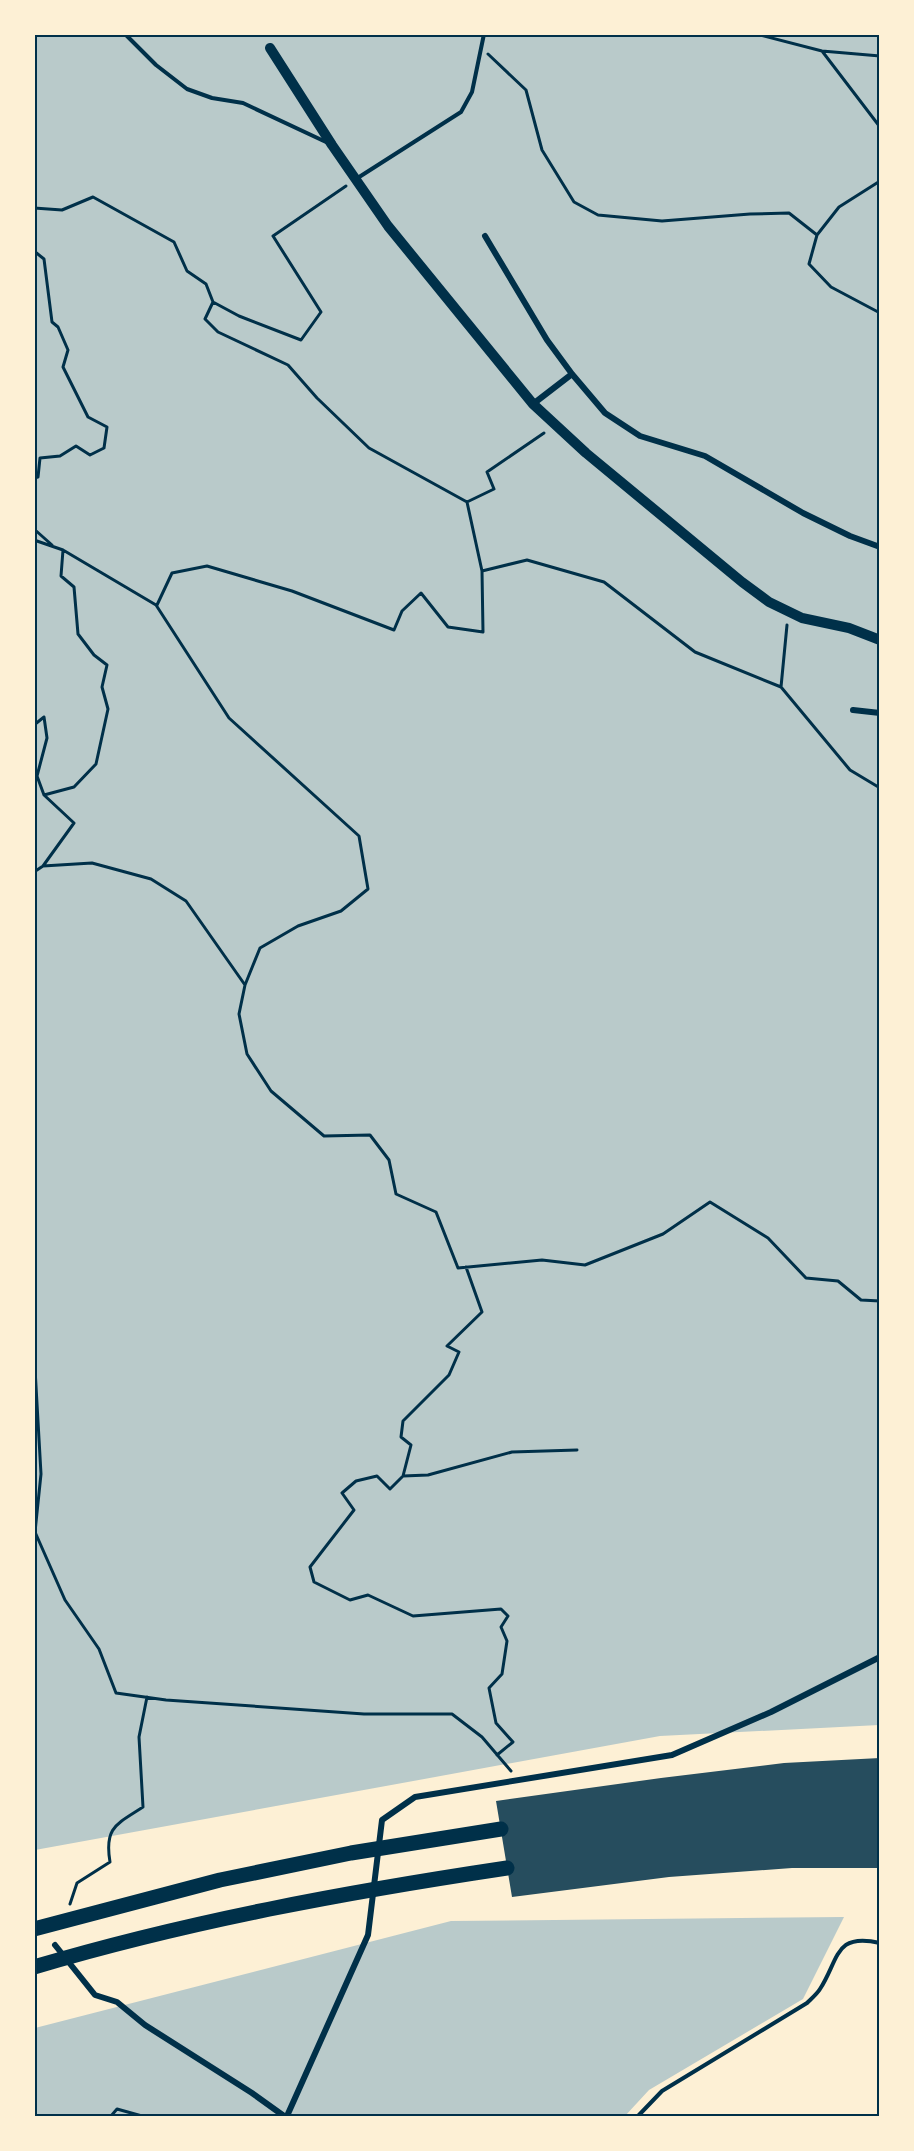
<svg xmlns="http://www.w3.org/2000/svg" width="914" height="2151" font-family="Ubuntu,sans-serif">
	<rect width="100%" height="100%" fill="#fdf0d5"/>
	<path fill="#b9caca" d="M 35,35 L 879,35 L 879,1725 L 660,1736 L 35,1850 Z
		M 844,1917 L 803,1999 L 649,2090 L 625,2116 L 35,2116 L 35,2028 L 451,1921 Z"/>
	<path fill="#264d5e" d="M 880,1758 L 880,1868 L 792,1868 L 669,1877 L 512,1897 L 496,1801 L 661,1778 L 784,1763 Z"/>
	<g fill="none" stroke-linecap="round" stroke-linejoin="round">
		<path stroke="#003049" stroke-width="3" d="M 756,34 L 822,51 L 880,56
			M 822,51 L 880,127
			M 488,54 L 526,90 L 542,150 L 574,202 L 598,215 L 662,221 L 750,214 L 789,213 L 817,235
			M 880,181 L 839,207 L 817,235 L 809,264 L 831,287 L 880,313
			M 34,208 L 62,210 L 93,197 L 174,242 L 187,271 L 206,284 L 213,302 L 239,316 L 301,340 L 321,312 L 273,236 L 346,186
			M 34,251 L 44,259 L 52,322 L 58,327 L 68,350 L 63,367 L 88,417 L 107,427 L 104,448 L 90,455 L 76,446 L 60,456 L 40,458 L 38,477 L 34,478
			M 213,302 L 205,319 L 218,332 L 288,365 L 317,398 L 369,448 L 467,502
			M 544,433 L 487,472 L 494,489 L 467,502 L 482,571 L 527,560 L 604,582 L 695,652 L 781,687
			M 34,529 L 52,545
			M 34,540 L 63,550 L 61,576 L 74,587 L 78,634 L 94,655 L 107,665 L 102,687 L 108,709 L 96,764 L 74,787 L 44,795 L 37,776 L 47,738 L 44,717 L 34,725
			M 157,605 L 172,573 L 207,566 L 292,591 L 394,630 L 402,611 L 421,593 L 448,627 L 483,632 L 482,571
			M 787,625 L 781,687 L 850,770 L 880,788
			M 43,866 L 92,863 L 151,879 L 186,901 L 245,985 L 260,948 L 298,926 L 341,911 L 368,889 L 359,836 L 229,718 L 156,605 L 63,550
			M 34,872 L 43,866 L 74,823 L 44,795
			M 245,985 L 239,1014 L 247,1054 L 271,1091 L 324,1136 L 370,1135 L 389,1160 L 396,1194 L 436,1212 L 458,1268 L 542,1260 L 585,1265 L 663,1234 L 710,1202 L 768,1238 L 806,1278 L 838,1281 L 861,1300 L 880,1301
			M 466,1267 L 482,1312 L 447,1346 L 459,1352 L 449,1375 L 403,1421 L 401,1437 L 411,1445 L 403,1476 L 390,1489 L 377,1476 L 356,1481 L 342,1493 L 354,1510 L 310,1567 L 314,1582 L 350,1600 L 368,1595 L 413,1616 L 501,1609 L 508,1616 L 501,1627 L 507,1641 L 502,1674 L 489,1688 L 496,1723 L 513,1742 L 497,1755
			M 34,1351 L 41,1474 L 35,1532 L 65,1600 L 99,1649 L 116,1693 L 166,1700 L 364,1714 L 452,1714 L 482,1737 L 511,1771
			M 403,1476 L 428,1475 L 512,1452 L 577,1450
			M 70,1904 L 77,1883 L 110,1862 C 104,1827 117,1824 143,1807 L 139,1737 L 147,1697
			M 111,2116 L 117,2109 L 142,2116"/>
		<path stroke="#003049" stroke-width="4" d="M 125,34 L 156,65 L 187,89 L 212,98 L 243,103 L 326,142
			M 356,179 L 461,112 L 472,92 L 484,34
			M 638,2116 L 662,2091 L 807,2003 C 811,1999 817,1994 820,1989 C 839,1960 834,1932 880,1943"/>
		<path stroke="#003049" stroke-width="6" d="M 485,236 L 547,340 L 572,374 L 605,413 L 640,436 L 705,456 L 803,513 L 850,536 L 880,547
			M 533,404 L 572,374
			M 853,710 L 880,713
			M 55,1945 L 95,1995 L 117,2002 L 145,2025 L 252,2093 L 284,2116
			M 287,2116 L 368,1935 L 382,1820 L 415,1797 L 672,1755 L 771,1712 L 880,1657"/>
		<path stroke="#003049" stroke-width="10" d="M 270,48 L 332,145 L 388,226 L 533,404 L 586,453 L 742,582 L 769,602 L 802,618 L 849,628 L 880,640"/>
		<path stroke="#003049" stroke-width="15" d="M 34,1929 L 220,1880 L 351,1853 L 501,1829
			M 34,1967 C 189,1921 347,1892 507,1868"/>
	</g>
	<rect width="914" height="2151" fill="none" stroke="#fdf0d5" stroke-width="72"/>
	<rect x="36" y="36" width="842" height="2079" fill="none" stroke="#003049" stroke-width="2"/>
</svg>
